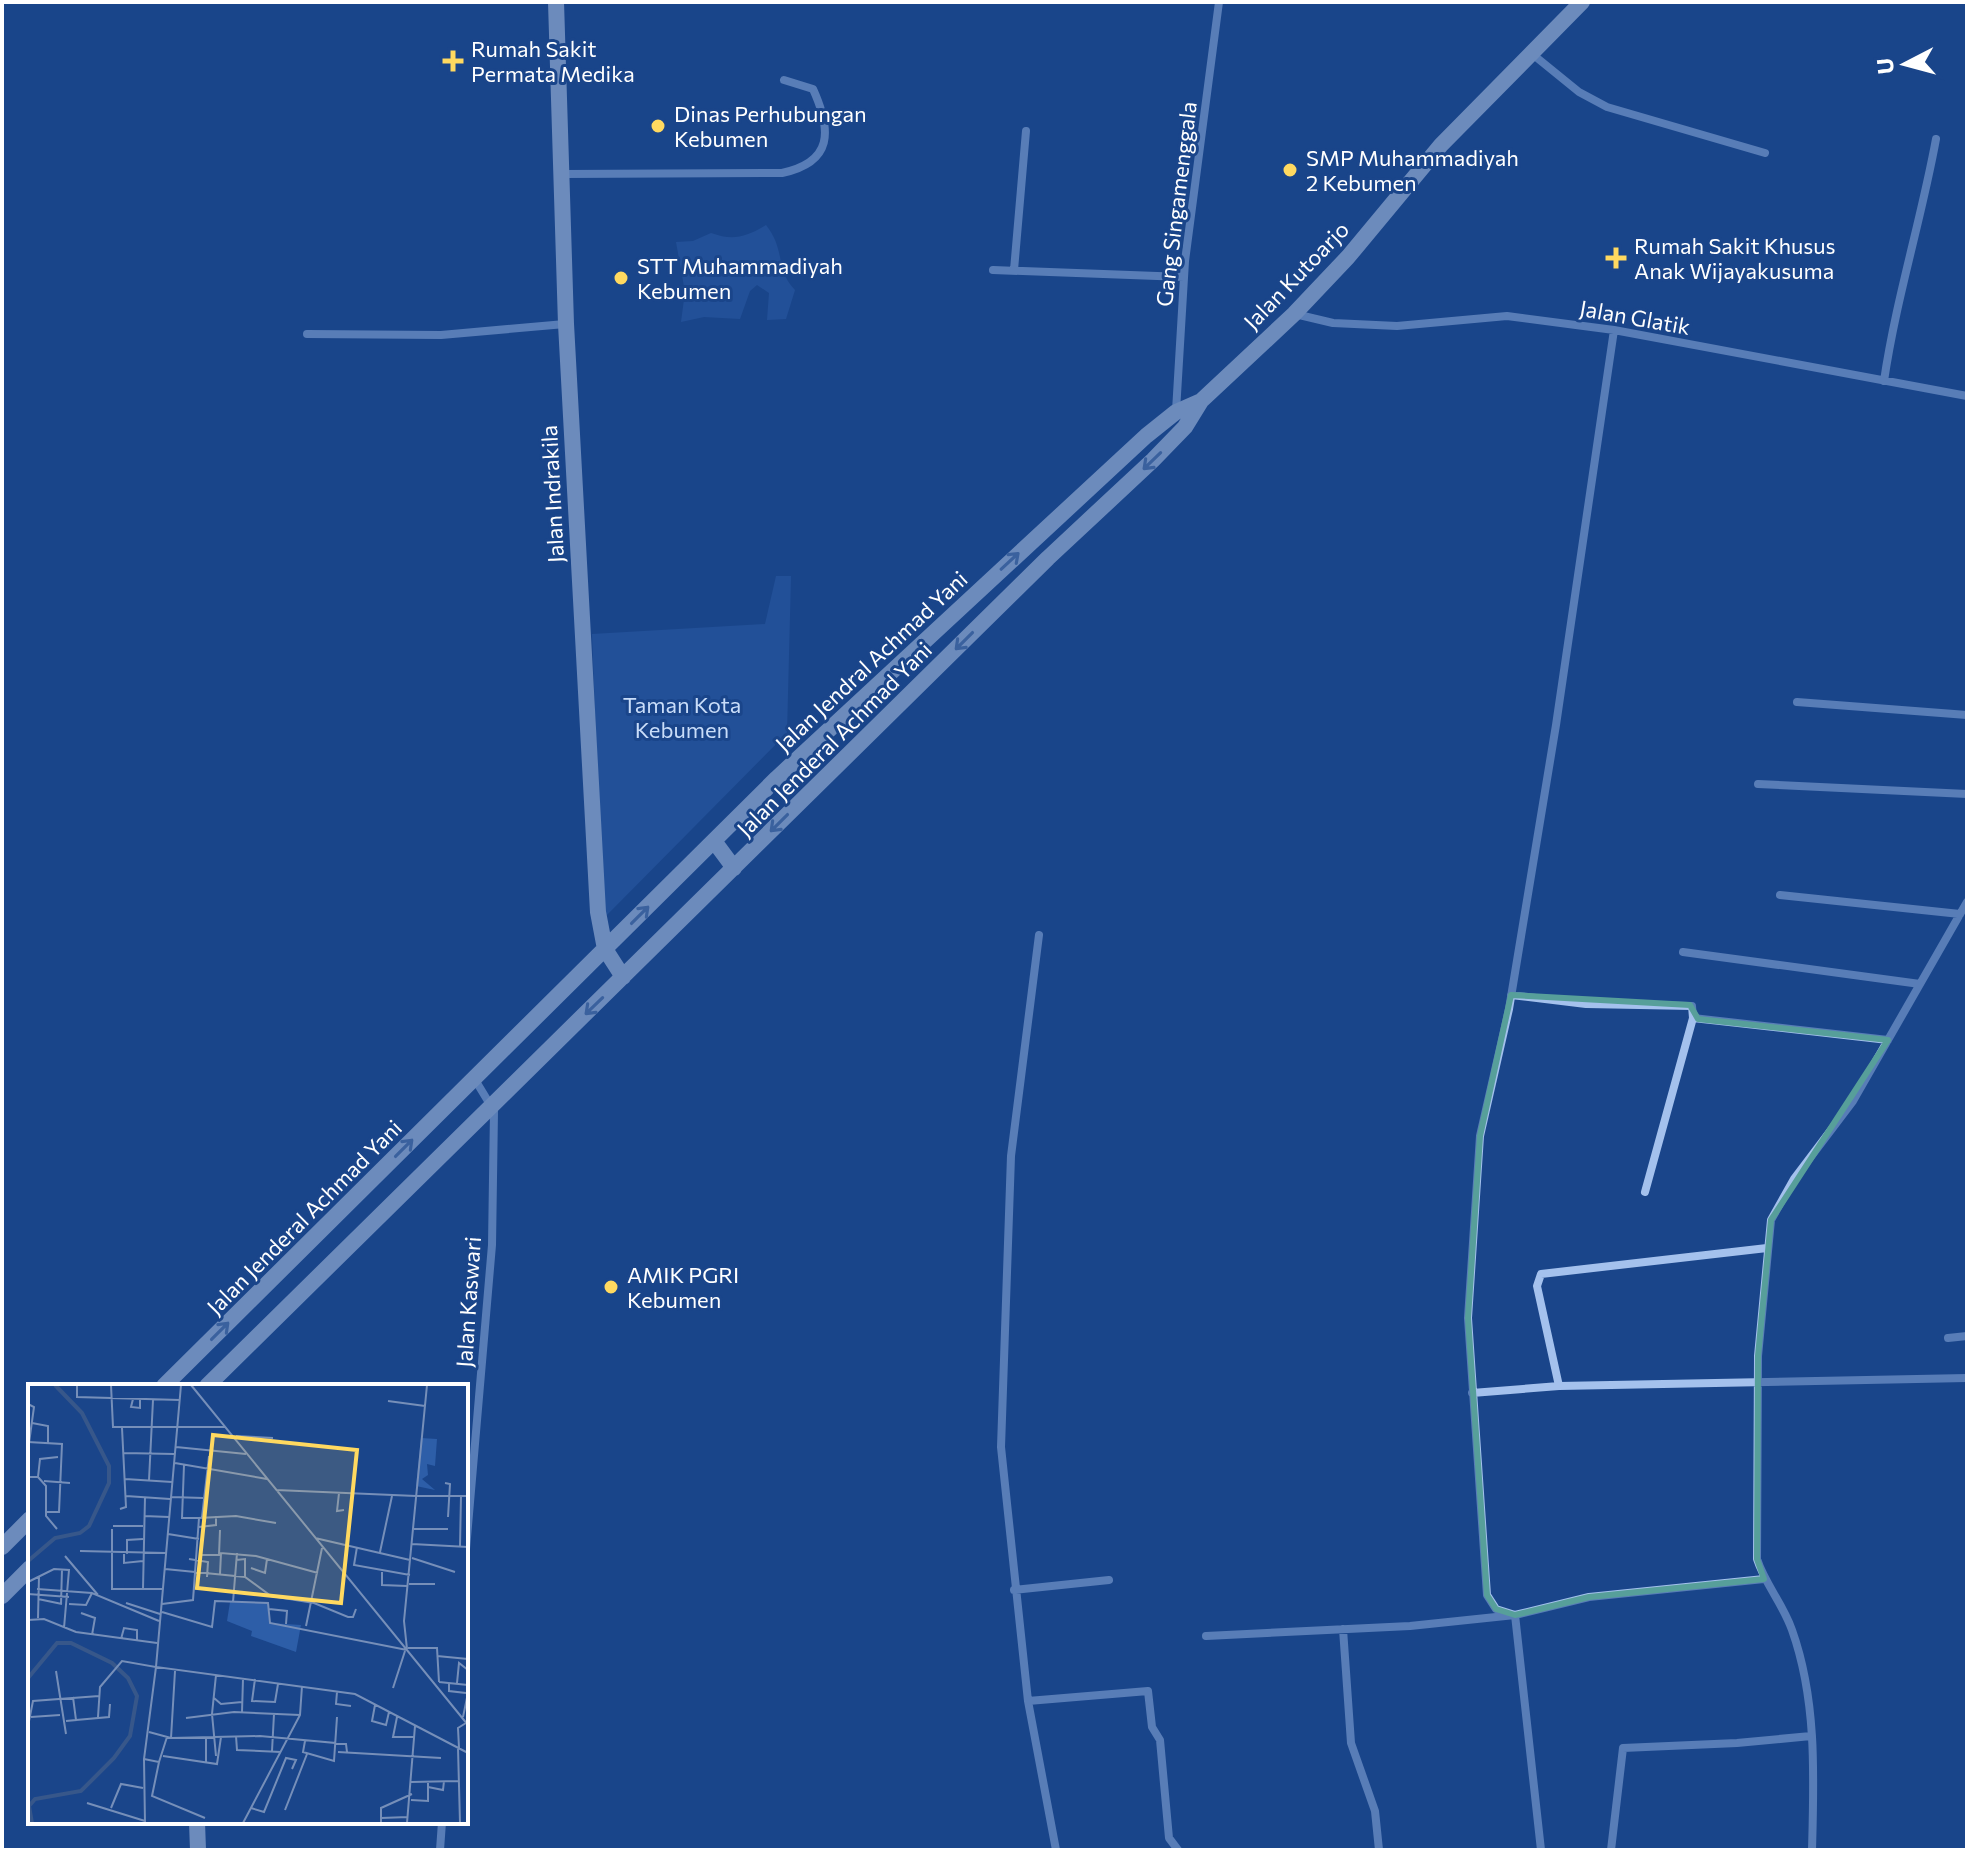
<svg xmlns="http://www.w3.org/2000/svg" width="1969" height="1852" font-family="Commissioner,sans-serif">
	<rect width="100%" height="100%" fill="#1a458a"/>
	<path fill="#2d5ea8" d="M 766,225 C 786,250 775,270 795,290 L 786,319 L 767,320 L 769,293 L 757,285 L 750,291 L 740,319 L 704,317 L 681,322 L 685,292 L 676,242 L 693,241 L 711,233 C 733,241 746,237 766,225 Z
		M 776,576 L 791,576 L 787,733 L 603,919 L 592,634 L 765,624 Z"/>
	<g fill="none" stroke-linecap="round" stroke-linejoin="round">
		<path stroke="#a4c1ed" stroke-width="8" d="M 1531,53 L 1579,92 L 1607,107 L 1765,153
			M 564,174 L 782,173 C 833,162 832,131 813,89 L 784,80
			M 993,270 L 1184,277
			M 1014,270 L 1026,131
			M 1295,314 L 1333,323 L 1397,326 L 1507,316 L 1614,330 L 1967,396
			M 1614,330 L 1556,725 L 1509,1009 L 1480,1136 L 1468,1318 L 1487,1595 L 1496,1609 L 1515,1615 L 1589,1597 L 1764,1579
			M 307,334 L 441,335 L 565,324
			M 1884,381 C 1896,299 1921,221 1936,139
			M 1176,411 L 1185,261 L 1219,2
			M 1797,702 L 1967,715
			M 1758,784 L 1967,794
			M 1780,895 L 1960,914
			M 1039,935 L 1011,1156 L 1001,1447 L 1028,1701 L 1056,1850
			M 1683,952 L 1920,984
			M 1511,995 L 1586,1004 L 1692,1006 L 1693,1018 L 1645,1192
			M 1693,1018 L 1888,1040
			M 1948,1338 L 1967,1336
			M 1559,1386 L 1537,1286 L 1541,1274 L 1767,1248
			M 1472,1393 L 1559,1386 L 1967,1378
			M 466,1549 L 492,1245 L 494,1111 L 474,1078
			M 1014,1590 L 1109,1580
			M 1343,1629 L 1351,1743 L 1375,1811 L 1379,1850
			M 1206,1636 L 1410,1626 L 1515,1615 L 1541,1850
			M 1028,1701 L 1148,1691 L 1152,1727 L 1160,1740 L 1169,1838 L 1178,1850
			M 440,1850 L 442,1822
			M 1611,1850 L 1623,1748 L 1737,1743 L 1811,1736
			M 1812,1850 C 1814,1777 1817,1700 1792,1630 C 1783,1604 1765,1584 1757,1559 L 1758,1356 L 1771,1220 L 1794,1179 L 1853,1101 L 1967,902"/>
		<path stroke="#d1e0f9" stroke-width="16" d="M 556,2 L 566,324 L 598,912 L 605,949 L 623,977
			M 714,841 L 734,868
			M 164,1386 L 777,778 L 1146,436 L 1176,412 L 1201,401
			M 207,1386 L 1048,558 L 1153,460 L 1185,427 L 1201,401 L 1294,314 L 1348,257 L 1441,145 L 1582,2
			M 2,1547 L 30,1519
			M 2,1596 L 30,1568
			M 197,1822 L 198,1850"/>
	</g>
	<defs><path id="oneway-shaft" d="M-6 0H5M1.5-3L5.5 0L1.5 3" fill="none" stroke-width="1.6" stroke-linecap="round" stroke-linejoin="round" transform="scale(2)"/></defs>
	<g stroke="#6383b6">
		<use href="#oneway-shaft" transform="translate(1152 461) rotate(136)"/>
		<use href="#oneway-shaft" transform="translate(1010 561) rotate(-43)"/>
		<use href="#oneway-shaft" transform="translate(964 641) rotate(135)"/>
		<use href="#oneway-shaft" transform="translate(779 823) rotate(135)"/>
		<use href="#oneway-shaft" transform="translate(640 915) rotate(-45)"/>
		<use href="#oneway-shaft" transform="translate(594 1006) rotate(136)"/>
		<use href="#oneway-shaft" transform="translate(404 1148) rotate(-45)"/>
		<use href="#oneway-shaft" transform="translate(220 1331) rotate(-45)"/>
	</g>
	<path d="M0 0H1969V1852H0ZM 1511,995 L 1690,1005 L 1698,1019 L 1888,1040 L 1771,1220 L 1758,1356 L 1757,1559 L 1764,1579 L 1589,1597 L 1515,1615 L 1496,1609 L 1487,1595 L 1468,1318 L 1480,1136 Z" fill="#1a458a" fill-opacity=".55" fill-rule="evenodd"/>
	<path fill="none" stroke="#579f9a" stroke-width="6" stroke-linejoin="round" d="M 1511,995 L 1690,1005 L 1698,1019 L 1888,1040 L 1771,1220 L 1758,1356 L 1757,1559 L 1764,1579 L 1589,1597 L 1515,1615 L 1496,1609 L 1487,1595 L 1468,1318 L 1480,1136 Z"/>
	<g fill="#ffd960" stroke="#1a458a" stroke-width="3">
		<path d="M449 49h8v8h8v8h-8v8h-8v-8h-8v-8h8z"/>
		<circle cx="658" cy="126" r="8"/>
		<circle cx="1290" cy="170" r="8"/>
		<path d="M1612 246h8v8h8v8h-8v8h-8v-8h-8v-8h8z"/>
		<circle cx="621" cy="278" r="8"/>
		<circle cx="611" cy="1287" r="8"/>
	</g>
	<g text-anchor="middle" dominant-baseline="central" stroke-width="6" stroke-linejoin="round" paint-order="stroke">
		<g font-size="22" fill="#fff" stroke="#1a458a" text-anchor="start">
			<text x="471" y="48">Rumah Sakit<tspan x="471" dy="25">Permata Medika</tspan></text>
			<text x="674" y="113">Dinas Perhubungan<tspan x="674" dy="25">Kebumen</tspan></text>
			<text x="1306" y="157">SMP Muhammadiyah<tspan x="1306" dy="25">2 Kebumen</tspan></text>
			<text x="1634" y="245">Rumah Sakit Khusus<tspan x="1634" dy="25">Anak Wijayakusuma</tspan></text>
			<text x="637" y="265">STT Muhammadiyah<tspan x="637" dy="25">Kebumen</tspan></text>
			<text x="627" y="1274">AMIK PGRI<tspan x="627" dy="25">Kebumen</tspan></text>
		</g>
		<g font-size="22" fill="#fff" stroke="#1a458a">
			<text transform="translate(1176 204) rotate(-83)">Gang Singamenggala</text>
			<text transform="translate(1296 275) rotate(-46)">Jalan Kutoarjo</text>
			<text transform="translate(1635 317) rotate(10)">Jalan Glatik</text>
			<text transform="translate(552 494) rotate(-93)">Jalan Indrakila</text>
			<text transform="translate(871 661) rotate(-43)">Jalan Jendral Achmad Yani</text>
			<text transform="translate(834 739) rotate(-45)">Jalan Jenderal Achmad Yani</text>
			<text transform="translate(304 1217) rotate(-45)">Jalan Jenderal Achmad Yani</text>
			<text transform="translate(468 1302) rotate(-86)">Jalan Kaswari</text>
		</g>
		<g font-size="22" fill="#c9ddf9" stroke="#1a458a">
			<text x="682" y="704">Taman Kota<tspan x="682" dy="25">Kebumen</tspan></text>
		</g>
	</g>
	<g transform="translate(28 1384)">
		<rect width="440" height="440" fill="#1a458a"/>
		<path d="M 393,54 L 409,55 L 407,82 L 399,80 L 400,91 L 394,95 L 407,106 L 388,102 ZM 202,218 L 240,219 L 241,239 L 273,241 L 268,268 L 223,252 L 224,247 L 199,237 Z" fill="#2d5ea8"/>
		<path fill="none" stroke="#37578a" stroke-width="4" d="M 0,177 L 27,154 L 52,149 L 61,142 L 81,99 L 81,82 L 54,29 L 27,1M 0,294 L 29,259 L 43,259 L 84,279 L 100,294 L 109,312 L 102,352 L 86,374 L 53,407 L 7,415 L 1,422 L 4,439"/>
		<path fill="none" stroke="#768fb9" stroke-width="2" d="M 49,1 L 49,13 L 152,16M 83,1 L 85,43 L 197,43M 153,1 L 128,283 L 327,310 L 440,369M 163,1 L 440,341M 105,15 L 103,23 L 112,24 L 112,16M 360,17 L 397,22M 0,20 L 6,23 L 1,59M 4,39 L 20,42 L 20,59M 208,52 L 245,54M 0,58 L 34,60 L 31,128 L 18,128M 148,63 L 218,70M 96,69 L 146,70M 147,79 L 239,95M 156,81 L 154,134 L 171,134M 0,93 L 10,93 L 12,75 L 30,73M 10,93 L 18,102 L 18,132 L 29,145M 97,95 L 144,98M 121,96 L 125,16M 16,97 L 42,99M 417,99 L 422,100 L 420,133M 248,106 L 388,112M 311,109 L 309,127 L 316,126M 98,112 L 142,115M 389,112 L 440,112M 143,113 L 175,114M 92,125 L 98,123 L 94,44M 116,132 L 141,133M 174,133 L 181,72M 85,142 L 115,142M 171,143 L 188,141 L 188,132M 84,145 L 84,205 L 135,205M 386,145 L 420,145M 140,150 L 171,155M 287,154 L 382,176M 384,160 L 440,163M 432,162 L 433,112M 329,163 L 326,181 L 382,191M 52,167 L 138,169M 352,168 L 364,112M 96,170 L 96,179 L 115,177M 99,170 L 99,156 L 115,155M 171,171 L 191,171 L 192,146M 37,172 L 70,211M 384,174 L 427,188M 161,175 L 180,178 L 179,193M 208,176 L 217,175 L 217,193M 223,184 L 237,189 L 239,175M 137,185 L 217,193 L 243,212 L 286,219 L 320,233 L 325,233 L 328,225M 354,188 L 354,201 L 379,202M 192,190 L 193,169 L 228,172 L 290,189M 0,198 L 26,185 L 41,186 L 36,244M 381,200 L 407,200M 9,205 L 64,209M 115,205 L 117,113M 0,210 L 41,213M 10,215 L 34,220M 205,218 L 209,169M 98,219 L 132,230M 33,220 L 34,185M 41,220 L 58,221 L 64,209 L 131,237M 134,220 L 165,216 L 171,134 L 208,132 L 248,139M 241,225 L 259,227 L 258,240M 134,228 L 184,243 L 187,217 L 240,219 L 242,239 L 379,266M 53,229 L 67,234 L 64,251M 10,234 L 11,192M 0,236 L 16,235 L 48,248 L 129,259M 278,242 L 294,164M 93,255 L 96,244 L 109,246 L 109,256M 380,264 L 409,264 L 411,298M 379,265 L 376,237 L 399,1M 409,272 L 440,275M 28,287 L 38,350M 188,291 L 184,330 L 188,372M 227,295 L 224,317 L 247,318 L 250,300M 411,298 L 440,301M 421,299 L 421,307 L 438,309M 429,299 L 431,279 L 440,286M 365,304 L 377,267M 309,308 L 308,320 L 323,322M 186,314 L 193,320 L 214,318M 347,321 L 344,337 L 358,341 L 361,328M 214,328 L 215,295M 3,333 L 32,331M 70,333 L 72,303 L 94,277 L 128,283 L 116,375 L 117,439M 369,333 L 365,353 L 387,353M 435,333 L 440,309M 158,334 L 206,328 L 272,331M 48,336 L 81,333 L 82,320M 38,337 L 48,336 L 45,313M 0,342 L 5,317 L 71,312M 121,348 L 143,354 L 232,352 L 318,360 L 319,368M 208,352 L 209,366 L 253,368M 178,353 L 178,379M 143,354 L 147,287M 277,357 L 275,368 L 306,377 L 309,333M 430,364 L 432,439M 431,364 L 430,344 L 438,339M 244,367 L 246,330M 310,368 L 413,374M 135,372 L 189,380 L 193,353M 116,375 L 131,378 L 124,412 L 177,434M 131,378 L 139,353M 383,398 L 430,397M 400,403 L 415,406 L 416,397M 383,416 L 400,417 L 400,398M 59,419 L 117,437M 83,424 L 93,400 L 115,404M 223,424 L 236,428 L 258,374 L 268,376 L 264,385M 257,426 L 279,370M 353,434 L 380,433M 215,439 L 272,331 L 274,302M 353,439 L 353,424 L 384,410M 379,439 L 387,342"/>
		<path fill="#ffd960" fill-opacity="0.15" stroke="#ffd960" stroke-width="4" d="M 185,51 L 329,66 L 313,219 L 169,204 Z"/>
		<rect width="440" height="440" fill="none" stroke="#fff" stroke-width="4"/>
	</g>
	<rect width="1969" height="1852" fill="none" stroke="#ffffff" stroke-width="8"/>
	<g transform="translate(1905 64) rotate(264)" stroke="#1a458a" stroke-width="6" paint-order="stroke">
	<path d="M0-6L14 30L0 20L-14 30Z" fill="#ffffff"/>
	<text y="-12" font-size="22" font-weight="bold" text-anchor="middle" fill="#ffffff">U</text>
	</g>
</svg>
